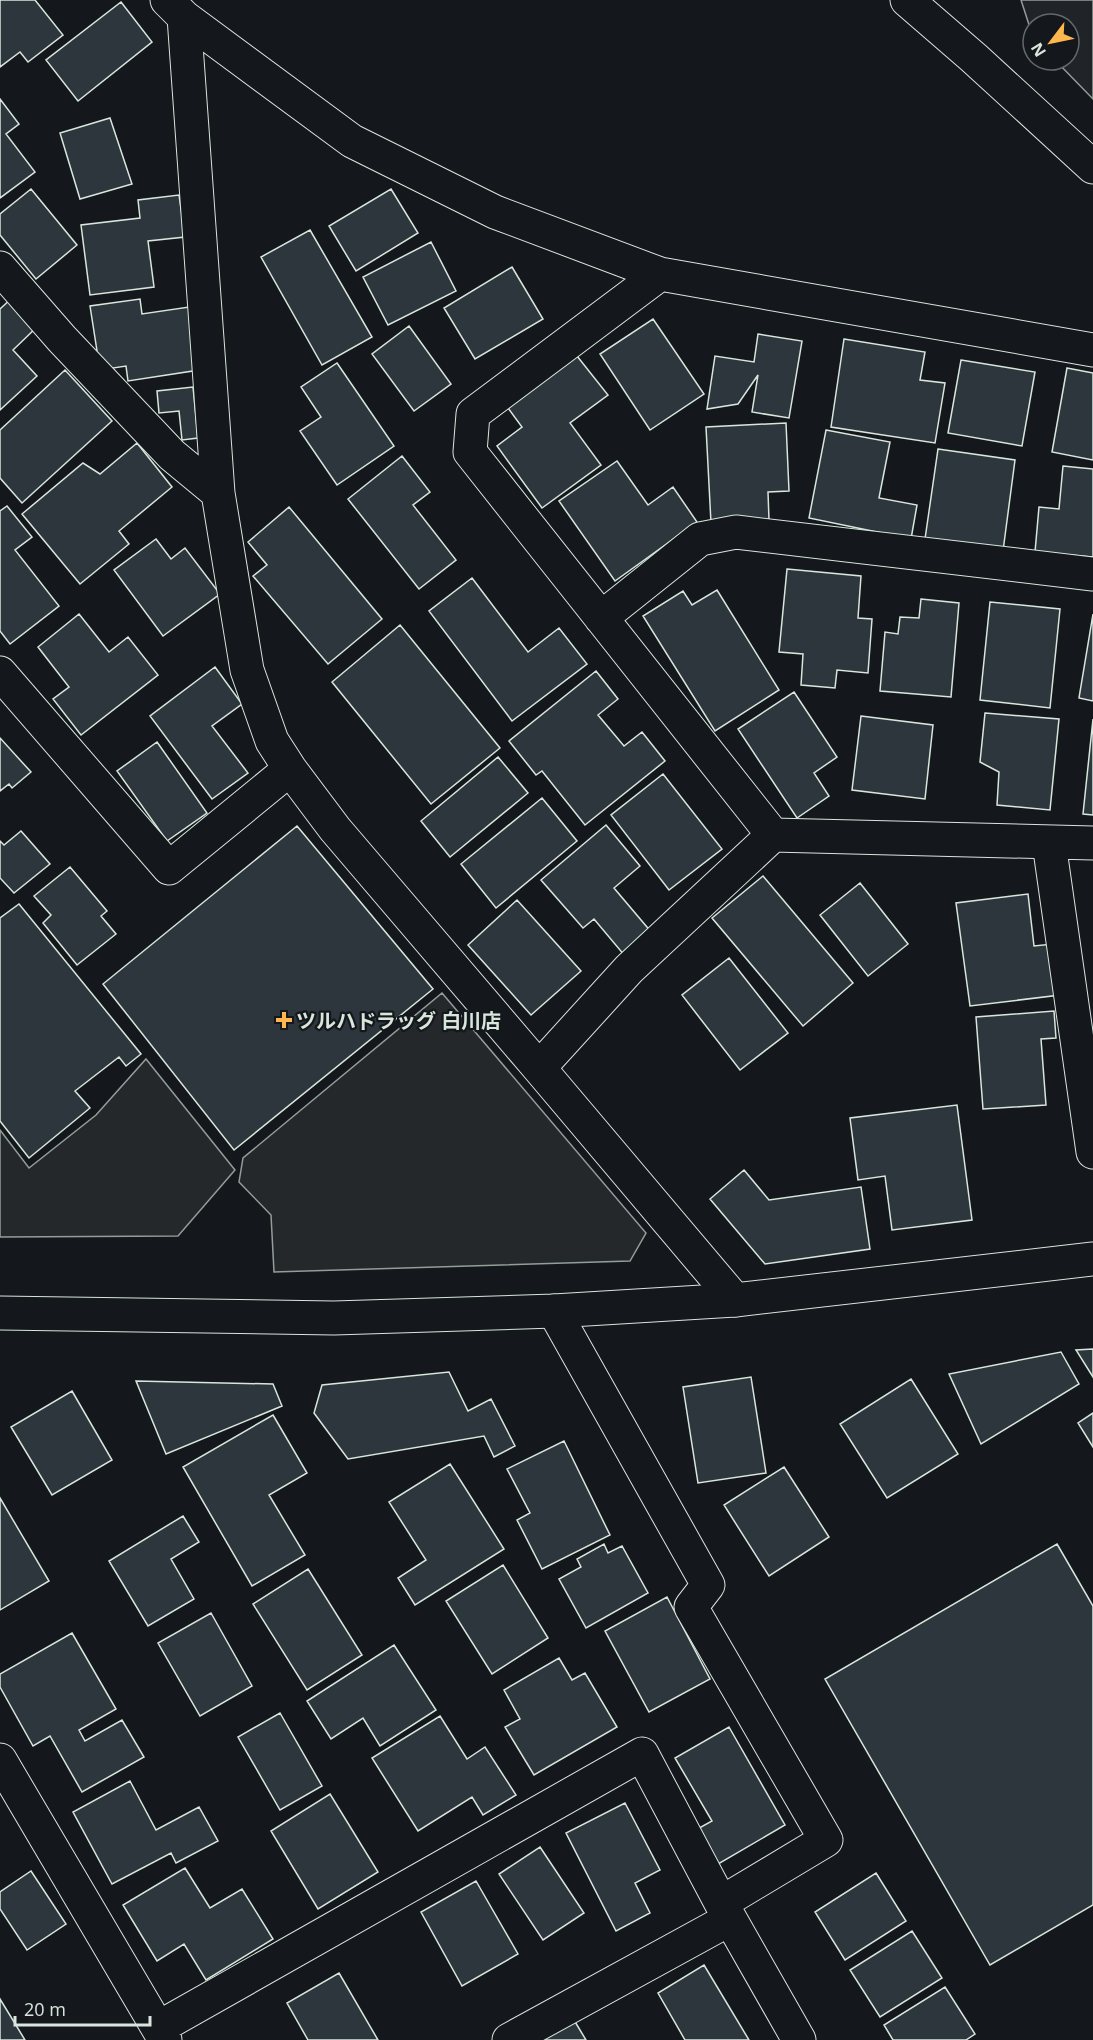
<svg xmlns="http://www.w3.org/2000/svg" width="1093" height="2040" font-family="'Open Sans','Noto Sans JP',sans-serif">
	<rect width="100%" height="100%" fill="#14181c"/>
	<path fill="#202428" stroke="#939e99" stroke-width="1.5" d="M 1021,0 L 1093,0 L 1093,99 L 1055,60 L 1069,60 L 1069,24 L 1033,24 L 1033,37 Z"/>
	<path fill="#24282b" stroke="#939e99" stroke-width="1.5" d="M 442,993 L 646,1233 L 630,1261 L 274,1272 L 271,1215 L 239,1182 L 243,1158 Z
		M 146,1059 L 235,1170 L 178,1236 L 0,1237 L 0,1130 L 29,1168 L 96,1115 Z"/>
	<path fill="#2c363c" stroke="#d8e6dc" stroke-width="1.5" d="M 0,0 L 35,0 L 63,35 L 28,62 L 20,52 L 0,67 Z
		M 121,2 L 152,42 L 78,101 L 46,60 Z
		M 0,99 L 19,124 L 6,134 L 35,172 L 0,198 Z
		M 110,118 L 132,184 L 80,199 L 60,133 Z
		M 31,189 L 77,245 L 36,279 L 0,235 L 0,214 Z
		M 391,189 L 418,233 L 356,271 L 329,226 Z
		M 179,195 L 185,237 L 148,241 L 154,287 L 90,295 L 81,225 L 140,218 L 138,200 Z
		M 310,230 L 372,337 L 322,365 L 261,257 Z
		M 431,242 L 456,291 L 388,325 L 363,277 Z
		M 512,267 L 543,319 L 475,359 L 444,308 Z
		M 13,297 L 39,325 L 13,350 L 37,376 L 0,410 L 0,309 Z
		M 140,299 L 142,314 L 189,307 L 199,370 L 128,381 L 126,366 L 100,370 L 90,306 Z
		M 653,319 L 704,394 L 650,430 L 600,354 Z
		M 409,326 L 451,384 L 414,411 L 372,354 Z
		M 758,334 L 802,341 L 789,418 L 752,412 L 758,375 L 738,404 L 707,409 L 715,356 L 754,362 Z
		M 844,339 L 925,352 L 920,380 L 945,383 L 935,443 L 831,427 Z
		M 577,356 L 608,395 L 570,423 L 601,465 L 542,508 L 497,446 L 522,427 L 508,408 Z
		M 961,360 L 1035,372 L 1022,446 L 948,433 Z
		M 337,363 L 394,446 L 337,485 L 300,431 L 321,417 L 301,387 Z
		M 1067,368 L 1093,373 L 1093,460 L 1052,452 Z
		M 65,370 L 112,421 L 22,503 L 0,478 L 0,430 Z
		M 193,387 L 198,438 L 182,440 L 179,411 L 159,413 L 157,391 Z
		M 786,423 L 789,491 L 768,492 L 769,520 L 711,523 L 706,427 Z
		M 826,430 L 890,442 L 879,498 L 917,505 L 911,539 L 809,518 Z
		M 137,443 L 172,487 L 119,531 L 129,544 L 80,584 L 22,514 L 83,463 L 100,474 Z
		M 938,449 L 1015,460 L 1003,551 L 925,539 Z
		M 402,456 L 430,492 L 413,505 L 456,560 L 419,589 L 348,499 Z
		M 617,461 L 648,505 L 673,487 L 697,522 L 615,581 L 559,501 Z
		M 1063,466 L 1093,469 L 1093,557 L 1035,552 L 1039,507 L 1059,509 Z
		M 7,506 L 32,537 L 15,550 L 59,606 L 10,644 L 0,631 L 0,511 Z
		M 289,507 L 382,619 L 328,664 L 253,576 L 267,565 L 248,542 Z
		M 156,539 L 171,559 L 185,548 L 220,594 L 163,636 L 114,570 Z
		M 787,569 L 861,576 L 858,618 L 872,619 L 868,673 L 837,670 L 835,688 L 801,685 L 803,654 L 779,652 Z
		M 472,578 L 528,652 L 559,628 L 587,664 L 512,721 L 429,611 Z
		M 717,590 L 779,690 L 715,731 L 643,616 L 683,591 L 692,605 Z
		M 921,599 L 959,603 L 951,697 L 880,691 L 885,632 L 898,634 L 900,617 L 919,618 Z
		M 990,602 L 1060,609 L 1050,708 L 980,700 Z
		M 79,614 L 109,652 L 128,637 L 158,675 L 81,735 L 53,699 L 69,687 L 38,647 Z
		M 1093,614 L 1093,701 L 1079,698 Z
		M 400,625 L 500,748 L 431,804 L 332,682 Z
		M 215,667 L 242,704 L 212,726 L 248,773 L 212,799 L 150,716 Z
		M 596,671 L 618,699 L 598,715 L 624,746 L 642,732 L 665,761 L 585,825 L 542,771 L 536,775 L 509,741 Z
		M 794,692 L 837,757 L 814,773 L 829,796 L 797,818 L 738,729 Z
		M 985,713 L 1059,719 L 1050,810 L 997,805 L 999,772 L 980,762 Z
		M 861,716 L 933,725 L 925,799 L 852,790 Z
		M 1093,719 L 1093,815 L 1083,814 Z
		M 0,738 L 31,772 L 12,788 L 9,784 L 0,791 Z
		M 157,742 L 207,813 L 167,841 L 117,771 Z
		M 498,757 L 528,793 L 450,857 L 421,821 Z
		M 663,774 L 722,849 L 669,890 L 611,815 Z
		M 542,798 L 577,841 L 496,908 L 461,864 Z
		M 606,825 L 640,866 L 614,888 L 652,933 L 625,956 L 594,919 L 583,928 L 541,880 Z
		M 297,826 L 433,989 L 234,1150 L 103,984 Z
		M 21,831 L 50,864 L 14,893 L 0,878 L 0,841 L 4,845 Z
		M 70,867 L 107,911 L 101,916 L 116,934 L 77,965 L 43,923 L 51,915 L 34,896 Z
		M 763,876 L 853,983 L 803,1026 L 712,918 Z
		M 860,883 L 908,944 L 868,976 L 820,915 Z
		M 1028,894 L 1034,946 L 1053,944 L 1060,995 L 970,1006 L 956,903 Z
		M 517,900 L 581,971 L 531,1015 L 468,945 Z
		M 19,904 L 141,1054 L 126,1066 L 119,1057 L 75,1091 L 90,1108 L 29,1158 L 0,1121 L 0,918 Z
		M 729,958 L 788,1033 L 740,1070 L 682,995 Z
		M 1054,1011 L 1056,1038 L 1041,1039 L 1046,1105 L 983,1109 L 976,1017 Z
		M 957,1105 L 972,1220 L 892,1230 L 885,1176 L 858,1180 L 850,1118 Z
		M 744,1170 L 769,1200 L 861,1187 L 870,1249 L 765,1264 L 710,1199 Z
		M 1093,1349 L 1093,1377 L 1076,1350 Z
		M 1061,1352 L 1079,1384 L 981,1444 L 949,1374 Z
		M 449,1372 L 468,1411 L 491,1399 L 515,1446 L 494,1457 L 484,1436 L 348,1459 L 314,1413 L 322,1385 Z
		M 751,1377 L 766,1473 L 698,1483 L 683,1387 Z
		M 911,1379 L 958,1454 L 887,1498 L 840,1424 Z
		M 136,1381 L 273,1384 L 282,1406 L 166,1454 Z
		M 72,1391 L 112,1460 L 52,1495 L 11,1427 Z
		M 1093,1413 L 1093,1447 L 1078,1423 Z
		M 273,1415 L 307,1473 L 269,1495 L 305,1555 L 252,1586 L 183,1467 Z
		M 564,1441 L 610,1535 L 542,1569 L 517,1520 L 530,1513 L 507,1469 Z
		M 450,1464 L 504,1549 L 415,1605 L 398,1578 L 426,1560 L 389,1502 Z
		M 784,1467 L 829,1537 L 769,1576 L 724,1505 Z
		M 0,1498 L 49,1581 L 0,1610 Z
		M 183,1516 L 199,1542 L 171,1559 L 194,1599 L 148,1626 L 109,1561 Z
		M 604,1544 L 608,1553 L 622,1546 L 648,1593 L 586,1628 L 559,1579 L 581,1567 L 577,1559 Z
		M 1057,1544 L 1093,1606 L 1093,1905 L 990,1965 L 825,1679 Z
		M 503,1565 L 548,1638 L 492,1674 L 446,1601 Z
		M 308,1569 L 362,1655 L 307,1690 L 253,1604 Z
		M 667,1597 L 710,1679 L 649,1712 L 605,1631 Z
		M 211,1613 L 252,1686 L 200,1716 L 158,1643 Z
		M 72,1633 L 116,1709 L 79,1730 L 85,1741 L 122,1720 L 144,1757 L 82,1792 L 50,1736 L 33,1746 L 0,1687 L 0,1674 Z
		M 394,1645 L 436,1710 L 380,1746 L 363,1718 L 331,1739 L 307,1701 Z
		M 559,1658 L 572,1680 L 585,1673 L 617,1727 L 534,1775 L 505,1727 L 520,1719 L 504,1690 Z
		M 280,1713 L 322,1786 L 280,1810 L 238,1737 Z
		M 440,1716 L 467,1759 L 485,1747 L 516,1795 L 483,1815 L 472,1797 L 418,1831 L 372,1758 Z
		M 729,1727 L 785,1825 L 713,1867 L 692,1832 L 712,1821 L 675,1758 Z
		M 130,1781 L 156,1830 L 199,1807 L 218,1841 L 176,1863 L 171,1853 L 112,1884 L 73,1812 Z
		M 330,1794 L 378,1872 L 318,1909 L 271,1831 Z
		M 625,1803 L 660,1870 L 635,1883 L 650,1913 L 616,1931 L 566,1833 Z
		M 540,1847 L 584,1913 L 543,1940 L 499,1874 Z
		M 185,1868 L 210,1908 L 242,1889 L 273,1939 L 206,1980 L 184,1944 L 157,1961 L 123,1905 Z
		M 31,1871 L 66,1924 L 27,1950 L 0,1909 L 0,1892 Z
		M 876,1873 L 906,1921 L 845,1960 L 815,1912 Z
		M 476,1881 L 518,1954 L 462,1986 L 421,1912 Z
		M 912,1931 L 942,1978 L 880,2017 L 850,1970 Z
		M 704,1965 L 749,2040 L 685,2040 L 658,1993 Z
		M 339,1973 L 378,2040 L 308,2040 L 287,2003 Z
		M 945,1987 L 975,2034 L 966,2040 L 893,2040 L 884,2025 Z
		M 0,1999 L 25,2040 L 0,2040 Z
		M 574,2020 L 586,2040 L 539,2040 Z"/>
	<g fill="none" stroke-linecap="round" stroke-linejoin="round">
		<g stroke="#d8e6dc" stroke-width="35">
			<path id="minor" d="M 167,0 L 184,17 L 352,141 L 495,212 L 660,274 L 1093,350
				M 907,0 L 974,58 L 1093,167
				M 184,17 L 218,493 L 247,670 L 272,741 L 290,769 L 335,829 L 539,1068 L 735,1300
				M 0,268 L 62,339 L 172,455 L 218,493
				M 660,274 L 473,414 L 470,452 L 773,835
				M 601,618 L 700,539 L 736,532 L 1093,574
				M 0,673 L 169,868 L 290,769
				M 1049,843 L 1093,1152
				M 539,1068 L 629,969 L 773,835 L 1093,843
				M 554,1311 L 708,1585 L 691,1607 L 826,1840 L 721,1903
				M 0,1760 L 165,2040
				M 158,2028 L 642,1754 L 721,1903 L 799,2040
				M 509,2040 L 730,1919"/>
		</g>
		<g stroke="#d8e6dc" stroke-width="35">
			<path id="tertiary" d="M 0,1313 L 334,1318 L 554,1311 L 735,1300 L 1093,1259"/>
		</g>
		<use href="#minor" stroke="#14181c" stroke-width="33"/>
		<use href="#tertiary" stroke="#14181c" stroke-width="33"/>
	</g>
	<path fill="#ffb74d" stroke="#14181c" stroke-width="2" d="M281 1011h6v6h6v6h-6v6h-6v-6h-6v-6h6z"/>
	<g text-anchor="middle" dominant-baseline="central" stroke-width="4.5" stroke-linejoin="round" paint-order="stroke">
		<g font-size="20" font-weight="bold" fill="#d8e6dc" stroke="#14181c" text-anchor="start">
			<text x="296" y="1020">ツルハドラッグ 白川店</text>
		</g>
	</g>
	<g transform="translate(1051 42) rotate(238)"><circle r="28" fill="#14181c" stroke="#626a69" stroke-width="1.5"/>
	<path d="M0-4.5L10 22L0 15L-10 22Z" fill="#ffb74d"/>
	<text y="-9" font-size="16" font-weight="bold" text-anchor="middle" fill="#d8e6dc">N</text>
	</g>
	<path d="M15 2016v9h135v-9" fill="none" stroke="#d8e6dc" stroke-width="3"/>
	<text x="24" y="2016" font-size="18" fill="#d8e6dc" stroke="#14181c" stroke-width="4.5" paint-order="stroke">20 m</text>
</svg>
